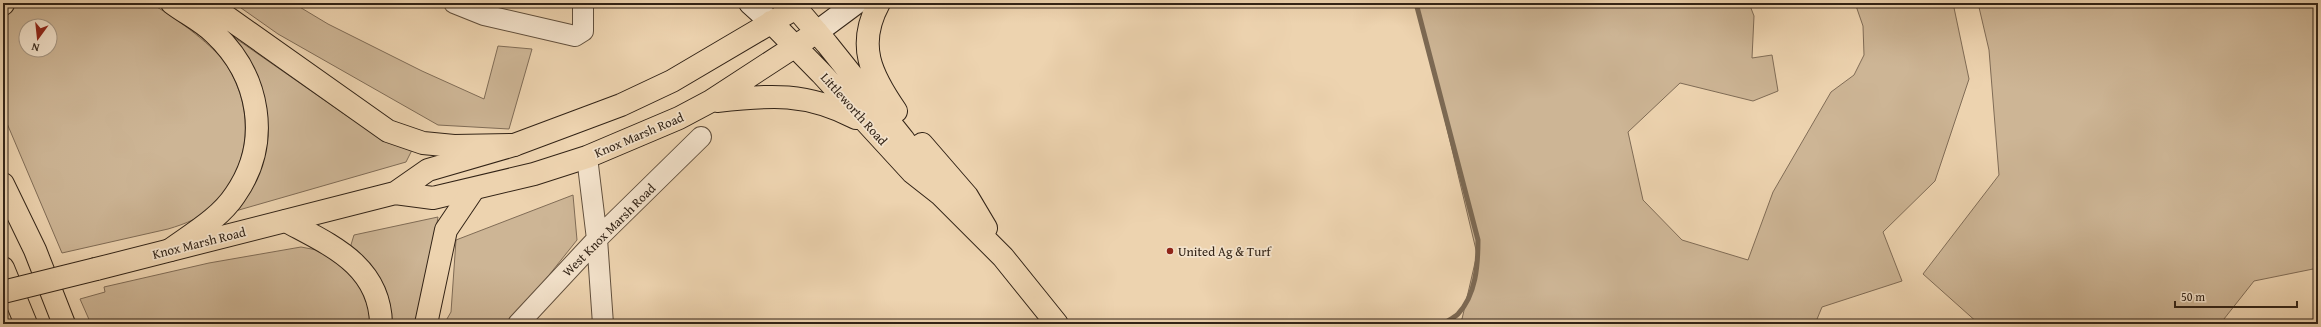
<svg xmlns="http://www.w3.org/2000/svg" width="2321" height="327" font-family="'Gentium Book Plus',serif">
	<rect width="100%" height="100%" fill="#edd3af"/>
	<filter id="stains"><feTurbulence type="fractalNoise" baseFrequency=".005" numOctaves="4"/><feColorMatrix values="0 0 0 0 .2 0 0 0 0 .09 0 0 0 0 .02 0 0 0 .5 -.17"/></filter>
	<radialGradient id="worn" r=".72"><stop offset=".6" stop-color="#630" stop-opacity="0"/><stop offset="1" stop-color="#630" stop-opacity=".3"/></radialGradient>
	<path fill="#cdb595" stroke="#806c56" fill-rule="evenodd" d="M 15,3 C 50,3 85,3 120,3 C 129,3 143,0 151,4 C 170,13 211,44 224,61 C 255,106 252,163 216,203 C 204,217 185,224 168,229 L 62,253 L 3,114 L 3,30 L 8,12 ZM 26,26 L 50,26 L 50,50 L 26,50 Z
		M 234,3 L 293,3 L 328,24 L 422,71 L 484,99 L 498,46 L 532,49 L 509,129 L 438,125 L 278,34 Z
		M 1417,3 L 1749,3 L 1754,16 L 1752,58 L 1772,55 L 1778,91 L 1753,101 L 1680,83 L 1628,132 L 1643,200 L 1682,240 L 1748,260 L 1773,192 L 1831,92 L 1854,75 L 1864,55 L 1863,26 L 1855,3 L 1953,3 L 1969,79 L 1935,181 L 1883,232 L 1902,281 L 1822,307 L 1815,324 L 1448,324 L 1462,319 L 1477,254 Z
		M 1978,3 L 2318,3 L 2318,268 L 2254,281 L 2220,324 L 1979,324 L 1923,274 L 1999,175 L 1989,50 Z
		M 225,31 L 350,118 L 412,150 L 406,162 L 225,214 L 260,111 Z
		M 573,195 L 577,240 L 510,324 L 444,324 L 451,312 L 456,240 Z
		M 438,217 L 420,324 L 389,324 L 350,248 L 354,235 Z
		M 301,247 L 322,251 L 358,278 L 374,324 L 91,324 L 80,299 L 105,292 L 104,287 L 209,263 Z"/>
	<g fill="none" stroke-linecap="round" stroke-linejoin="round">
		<path stroke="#7c6953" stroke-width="5" d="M 1416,3 L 1478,240 C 1478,265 1476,295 1458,314 C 1454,318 1447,321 1443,324"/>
		<g stroke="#614f3c" stroke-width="22">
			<path id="street" d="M 454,3 L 484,15 L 575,36 L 583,31 L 583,3
				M 587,157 L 597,239 L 603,324
				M 518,324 L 597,239 L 701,137"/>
		</g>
		<g stroke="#322316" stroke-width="24">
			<path id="secondary" d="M 750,3 L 771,22
				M 817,32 L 856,3"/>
		</g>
		<g stroke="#322316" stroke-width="24">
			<path id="primary" d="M 879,3 C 856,45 871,75 896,111
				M 771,22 L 821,73 L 912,172 L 940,194 L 1003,257 L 1057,324
				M 717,101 C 771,95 806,92 856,118
				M 922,144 L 967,196 L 986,228
				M 395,193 L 433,198 L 534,174 L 587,157 L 679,118 L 711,101 L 817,32
				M 96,269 L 395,193 L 428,170 L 514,145 L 621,105 L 672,81 L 796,8 L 827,44 L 903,139 L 940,194"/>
		</g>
		<g stroke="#322316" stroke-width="24">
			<path id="highway" d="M 207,3 L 388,131 L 423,143 L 454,146 L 514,145
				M 3,4 L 3,3
				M 3,184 L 35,250 L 64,324
				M 286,221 C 330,245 380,265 381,324
				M 170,250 C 192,234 220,218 235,195 C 272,142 260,76 214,33 C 202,21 185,13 172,3
				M 3,268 L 26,324
				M 426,324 L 446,230 L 473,190"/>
		</g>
		<use href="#street" stroke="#f3e2cb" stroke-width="20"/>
		<use href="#secondary" stroke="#f3e2cb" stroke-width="22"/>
		<use href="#primary" stroke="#edd3af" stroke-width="22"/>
		<use href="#highway" stroke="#edd3af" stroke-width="22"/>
		<g stroke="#322316" stroke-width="24" stroke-linecap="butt">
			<path id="primary-bridge" d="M 3,292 L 96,269"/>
		</g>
		<use href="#primary-bridge" stroke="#edd3af" stroke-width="22"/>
	</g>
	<circle fill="#8f2418" stroke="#f3e2cb" stroke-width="1.5" cx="1170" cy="251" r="4"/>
	<g text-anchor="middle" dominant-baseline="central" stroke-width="3.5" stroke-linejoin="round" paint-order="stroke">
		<g font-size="13" fill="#322316" stroke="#f3e2cb">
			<text transform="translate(854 109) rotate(48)">Littleworth Road</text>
			<text transform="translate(639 135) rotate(-23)">Knox Marsh Road</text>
			<text transform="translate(609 230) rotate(-45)">West Knox Marsh Road</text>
			<text transform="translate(199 243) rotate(-14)">Knox Marsh Road</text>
		</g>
		<g font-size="13" fill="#322316" stroke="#f3e2cb" text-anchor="start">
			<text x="1178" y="251">United Ag &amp; Turf</text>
		</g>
	</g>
	<rect width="2321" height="327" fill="none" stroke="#edd3af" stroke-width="16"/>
	<rect x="4" y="4" width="2313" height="319" fill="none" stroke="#322316" stroke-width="2"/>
	<rect x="8" y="8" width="2305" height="311" fill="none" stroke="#322316"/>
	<g transform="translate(38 38) rotate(195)"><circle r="19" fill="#f3e2cb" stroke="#a69683"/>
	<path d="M0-3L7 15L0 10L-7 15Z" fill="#8f2418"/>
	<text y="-6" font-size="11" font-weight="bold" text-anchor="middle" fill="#322316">N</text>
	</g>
	<path d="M2175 301v6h122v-6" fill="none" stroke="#322316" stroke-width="2"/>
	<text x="2181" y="301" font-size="12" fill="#322316" stroke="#f3e2cb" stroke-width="3" paint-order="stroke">50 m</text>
	<rect width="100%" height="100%" filter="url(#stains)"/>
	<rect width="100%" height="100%" fill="url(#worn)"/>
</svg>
